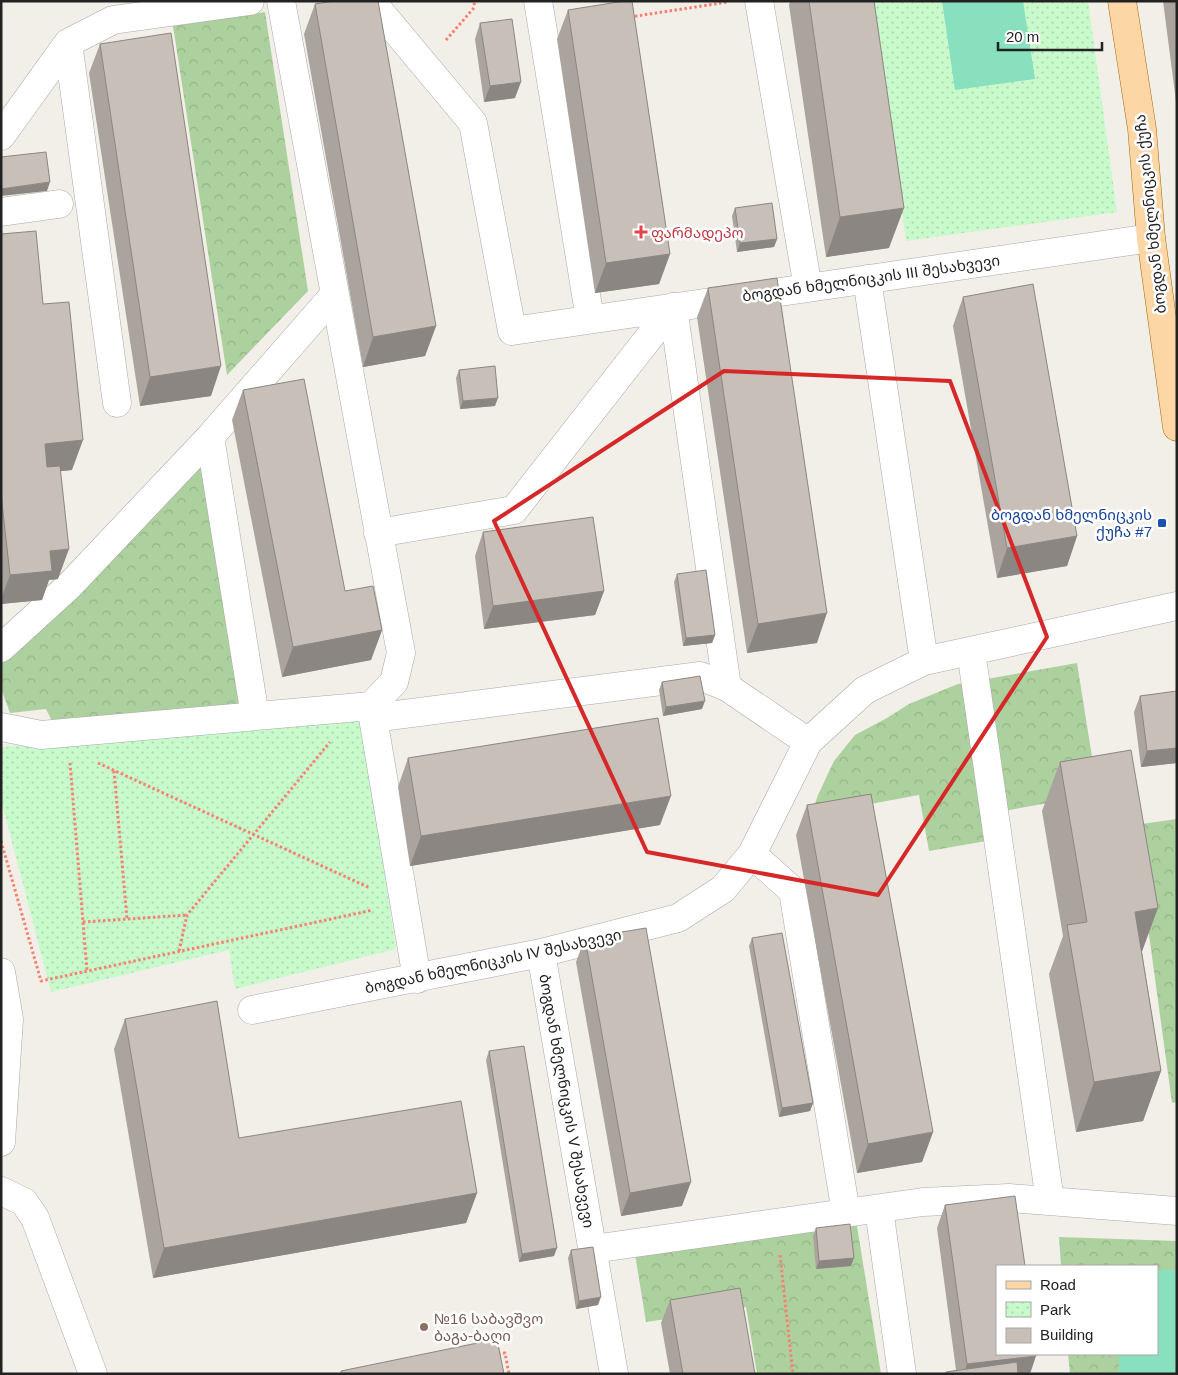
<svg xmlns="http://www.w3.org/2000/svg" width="1178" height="1375" font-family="Helvetica,'Noto Sans Georgian',sans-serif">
	<defs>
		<pattern id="forest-crowns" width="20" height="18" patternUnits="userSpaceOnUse" patternTransform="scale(1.25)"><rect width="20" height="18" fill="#add19e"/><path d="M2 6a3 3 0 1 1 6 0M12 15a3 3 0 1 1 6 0" fill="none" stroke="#95b388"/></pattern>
		<pattern id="park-dots" width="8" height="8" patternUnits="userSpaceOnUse" patternTransform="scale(1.25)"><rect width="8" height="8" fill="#c8facc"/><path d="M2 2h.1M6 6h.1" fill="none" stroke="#acd6af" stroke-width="1.8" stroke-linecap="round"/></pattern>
	</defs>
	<rect width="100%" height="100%" fill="#f2efe9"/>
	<path fill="url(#forest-crowns)" d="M 265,12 L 308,291 L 227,375 L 173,26 Z
		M 205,460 L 246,709 L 55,727 L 46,709 L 10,713 L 1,688 L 1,663 Z
		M 1077,663 L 1098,794 L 987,814 L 992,840 L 929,851 L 919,795 L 811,815 L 818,795 L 834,761 L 855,735 L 887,718 L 909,704 L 958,684 Z
		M 1177,819 L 1177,1102 L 1172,1103 L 1134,825 Z
		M 856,1220 L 881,1374 L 757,1374 L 746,1307 L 646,1322 L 635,1254 Z
		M 1059,1237 L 1177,1241 L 1177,1270 L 1157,1270 L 1157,1266 L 1061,1266 Z
		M 1068,1354 L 1119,1354 L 1119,1374 L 1070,1374 Z"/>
	<path fill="url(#park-dots)" d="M 873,1 L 1088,1 L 1117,212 L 906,241 Z
		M 361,717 L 396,949 L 235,989 L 229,950 L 51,992 L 1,800 L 1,747 Z"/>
	<path fill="#88e0be" d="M 942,1 L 1023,1 L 1035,79 L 955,90 Z
		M 1157,1270 L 1177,1270 L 1177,1374 L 1119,1374 L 1119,1354 L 1157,1354 Z"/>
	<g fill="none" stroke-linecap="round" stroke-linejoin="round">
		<g stroke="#a9a9a9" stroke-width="29">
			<path id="minor" d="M 371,1 L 473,123 L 512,331 L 1151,238
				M 538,1 L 590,319
				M 759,1 L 808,288
				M 68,43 L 117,403
				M 1,136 L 68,43 L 113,20 L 250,1
				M 1,212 L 59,204
				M 867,279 L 924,661
				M 673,307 L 727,687
				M 210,437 L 255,716
				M 378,533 L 514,510 L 673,307
				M 1,648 L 69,586 L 210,437 L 335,294
				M 971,651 L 1050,1201
				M 371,706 L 417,979
				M 373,718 L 700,676 L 727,687 L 808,742
				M 1,727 L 41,735 L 371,706 L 394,682 L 401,653 L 281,1
				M 752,854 L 793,891 L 846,1213
				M 541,953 L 614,1374
				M 1,972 L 9,1019 L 1,1142
				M 252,1010 L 541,953 L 678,918 L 723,889 L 752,854 L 808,742 L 865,690 L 924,661 L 1177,606
				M 1,1191 L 24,1202 L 35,1218 L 93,1374
				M 879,1209 L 902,1374
				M 593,1249 L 923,1202 L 1009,1198 L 1177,1211"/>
		</g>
		<g stroke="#a06b00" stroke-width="29">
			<path id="major" d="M 1122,1 L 1142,129 L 1151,238 L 1177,427"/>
		</g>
		<path stroke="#fa8072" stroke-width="3" stroke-dasharray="2.5 2.5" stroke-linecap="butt" d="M 630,17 L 728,2
			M 446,40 L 473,9 L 475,1
			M 70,763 L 87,971
			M 98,763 L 370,888
			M 114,771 L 127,919
			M 1,841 L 41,981 L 373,910
			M 83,922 L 187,915
			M 179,951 L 187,915 L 330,742
			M 780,1255 L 793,1374
			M 498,1354 L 505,1353 L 509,1374"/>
		<use href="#minor" stroke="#fff" stroke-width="28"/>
		<use href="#major" stroke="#fcd6a4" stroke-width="28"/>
	</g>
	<path fill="#aba49e" d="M 790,1 L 874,1 L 889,248 L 826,257 L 789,5 Z
		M 1163,1 L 1177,1 L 1177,109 Z
		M 315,4 L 436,326 L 425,356 L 363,367 L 304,34 Z
		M 568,10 L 670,254 L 659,284 L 595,293 L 557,39 Z
		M 480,23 L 515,98 L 484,102 L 475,39 Z
		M 100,44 L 211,396 L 140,406 L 89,73 Z
		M 735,208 L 777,239 L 774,247 L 737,252 L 732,216 Z
		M 1,234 L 43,304 L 72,470 L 61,471 L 58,579 L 49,580 L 42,600 L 1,604 Z
		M 708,288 L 817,643 L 747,653 L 697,317 Z
		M 963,297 L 1077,536 L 1067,566 L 997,578 L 953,326 Z
		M 459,370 L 495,406 L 460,409 L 456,378 Z
		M 243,390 L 345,591 L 382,630 L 371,660 L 282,677 L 232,420 Z
		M 483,532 L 604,591 L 595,615 L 484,629 L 475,556 Z
		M 677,574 L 715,635 L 712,643 L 683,646 L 674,582 Z
		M 662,682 L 702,709 L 663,716 L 659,690 Z
		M 1177,691 L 1177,763 L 1141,767 L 1134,712 L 1140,696 Z
		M 408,758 L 660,825 L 410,866 L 398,787 Z
		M 1060,762 L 1142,953 L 1161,1071 L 1143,1121 L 1076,1132 L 1049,974 L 1063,936 L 1042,811 Z
		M 807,805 L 933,1132 L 922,1162 L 857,1173 L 796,835 Z
		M 585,938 L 682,1206 L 621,1216 L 576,962 Z
		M 752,938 L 813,1103 L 810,1111 L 779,1117 L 749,946 Z
		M 125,1019 L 239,1138 L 477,1193 L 466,1223 L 153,1278 L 114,1049 Z
		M 489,1051 L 554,1256 L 519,1262 L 486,1060 Z
		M 945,1205 L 1030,1374 L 945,1374 L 946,1372 L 956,1370 L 937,1228 Z
		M 816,1228 L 851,1266 L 816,1269 L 813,1236 Z
		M 571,1250 L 598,1305 L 576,1309 L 568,1258 Z
		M 670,1300 L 755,1374 L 670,1374 L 661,1323 Z"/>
	<path fill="#8b8681" d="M 521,82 L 515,98 L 484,102 L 490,86 Z
		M 50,182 L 47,191 L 1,196 L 1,189 Z
		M 904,208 L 889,248 L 826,257 L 840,217 Z
		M 777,239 L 774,247 L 737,252 L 740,243 Z
		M 670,254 L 659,284 L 595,293 L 606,263 Z
		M 436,326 L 425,356 L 363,367 L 373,337 Z
		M 221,366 L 211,396 L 140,406 L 150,377 Z
		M 498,398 L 495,406 L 460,409 L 463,401 Z
		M 83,440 L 72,470 L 34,474 L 45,444 Z
		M 1077,536 L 1067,566 L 997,578 L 1007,548 Z
		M 69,549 L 58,579 L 49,580 L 42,600 L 1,604 L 1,599 L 10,575 L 50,551 Z
		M 604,591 L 595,615 L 484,629 L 493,606 Z
		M 827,613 L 817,643 L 747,653 L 758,624 Z
		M 382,630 L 371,660 L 282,677 L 293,647 Z
		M 715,635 L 712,643 L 683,646 L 686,638 Z
		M 705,701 L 702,709 L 663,716 L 666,707 Z
		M 1177,748 L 1177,763 L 1141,767 L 1147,751 Z
		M 671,796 L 660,825 L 410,866 L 421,836 Z
		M 1158,908 L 1140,957 L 1135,912 Z
		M 1161,1071 L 1143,1121 L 1076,1132 L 1094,1082 Z
		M 813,1103 L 810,1111 L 779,1117 L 782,1108 Z
		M 933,1132 L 922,1162 L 857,1173 L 868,1144 Z
		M 691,1182 L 682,1206 L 621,1216 L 630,1193 Z
		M 477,1193 L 466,1223 L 153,1278 L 164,1248 Z
		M 557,1248 L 554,1256 L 519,1262 L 522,1254 Z
		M 854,1258 L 851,1266 L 816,1269 L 819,1261 Z
		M 601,1297 L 598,1305 L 576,1309 L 579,1301 Z
		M 1036,1356 L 1030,1374 L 964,1374 L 967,1364 Z"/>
	<path fill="#c7bfb8" stroke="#8b8681" d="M 334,1 L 378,1 L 436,326 L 373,337 L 315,4 Z
		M 624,1 L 632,1 L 670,254 L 606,263 L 568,10 Z
		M 809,1 L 874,1 L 904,208 L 840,217 Z
		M 512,19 L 521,82 L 490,86 L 480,23 Z
		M 171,33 L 221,366 L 150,377 L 100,44 Z
		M 46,152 L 50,182 L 1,189 L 1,157 Z
		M 772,203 L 777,239 L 740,243 L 735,208 Z
		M 36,231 L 43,304 L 69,302 L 83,440 L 45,444 L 47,467 L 60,466 L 69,549 L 50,551 L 52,571 L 10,575 L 1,494 L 1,234 Z
		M 777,278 L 827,613 L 758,624 L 708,288 Z
		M 1033,284 L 1077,536 L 1007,548 L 963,297 Z
		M 495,366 L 498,398 L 463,401 L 459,370 Z
		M 304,379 L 345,591 L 373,586 L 382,630 L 293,647 L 243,390 Z
		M 593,517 L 604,591 L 493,606 L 483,532 Z
		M 706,570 L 715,635 L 686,638 L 677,574 Z
		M 700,676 L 705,701 L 666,707 L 662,682 Z
		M 1177,691 L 1177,748 L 1147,751 L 1140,696 Z
		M 658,718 L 671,796 L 421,836 L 408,758 Z
		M 1131,750 L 1158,908 L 1135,912 L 1161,1071 L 1094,1082 L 1067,925 L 1087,922 L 1060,762 Z
		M 871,794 L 933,1132 L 868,1144 L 807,805 Z
		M 646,928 L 691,1182 L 630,1193 L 585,938 Z
		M 782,933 L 813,1103 L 782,1108 L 752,938 Z
		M 217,1001 L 239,1138 L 461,1101 L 477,1193 L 164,1248 L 125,1019 Z
		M 524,1046 L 557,1248 L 522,1254 L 489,1051 Z
		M 1015,1196 L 1025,1266 L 997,1266 L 997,1354 L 1036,1354 L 1036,1356 L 967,1364 L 945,1205 Z
		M 850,1224 L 854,1258 L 819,1261 L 816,1228 Z
		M 593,1247 L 601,1297 L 579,1301 L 571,1250 Z
		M 740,1288 L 755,1374 L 683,1374 L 670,1300 Z
		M 497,1339 L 504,1374 L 341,1374 L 341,1371 Z
		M 1017,1362 L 1018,1374 L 946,1374 L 946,1372 Z"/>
	<path fill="none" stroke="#d62828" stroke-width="4" stroke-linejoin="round" d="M 724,371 L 950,381 L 1047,637 L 878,895 L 647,852 L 494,521 Z"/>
	<path fill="#e0444e" stroke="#fff" stroke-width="2" d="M638.5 224.5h5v5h5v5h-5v5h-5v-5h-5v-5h5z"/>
	<rect fill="#1a4fb4" stroke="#fff" stroke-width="2" x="1157" y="518" width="10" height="10" rx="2.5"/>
	<circle fill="#8d6e63" stroke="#fff" stroke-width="2" cx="424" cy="1327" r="5"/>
	<g text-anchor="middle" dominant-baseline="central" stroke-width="5" stroke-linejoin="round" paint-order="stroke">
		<g font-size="15" fill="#222" stroke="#fff">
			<text transform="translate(1150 214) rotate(-96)">ბოგდან ხმელნიცკის ქუჩა</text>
			<text transform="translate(871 278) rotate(-8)">ბოგდან ხმელნიცკის III შესახვევი</text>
			<text transform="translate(493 961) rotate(-12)">ბოგდან ხმელნიცკის IV შესახვევი</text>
			<text transform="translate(567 1101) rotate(80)">ბოგდან ხმელნიცკის V შესახვევი</text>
		</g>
		<g font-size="15" fill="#be3a42" stroke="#fff" text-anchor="start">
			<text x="651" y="232">ფარმადეპო</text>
		</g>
		<g font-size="15" fill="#164399" stroke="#fff" text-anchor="end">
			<text x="1152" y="514">ბოგდან ხმელნიცკის<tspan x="1152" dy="17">ქუჩა #7</tspan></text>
		</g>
		<g font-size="15" fill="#785e54" stroke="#fff" text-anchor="start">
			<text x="434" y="1318">№16 საბავშვო<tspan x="434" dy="17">ბაგა-ბაღი</tspan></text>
		</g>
	</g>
	<rect width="1178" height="1375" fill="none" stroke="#222222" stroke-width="5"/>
	<rect x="996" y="1265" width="162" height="90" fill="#ffffff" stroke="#a7a7a7"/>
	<rect x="1006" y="1281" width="25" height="8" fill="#fcd6a4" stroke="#a7a7a7"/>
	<text x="1040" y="1290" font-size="15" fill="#222222">Road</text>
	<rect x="1006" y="1302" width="25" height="15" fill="url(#park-dots)" stroke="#a7a7a7"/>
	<text x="1040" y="1315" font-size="15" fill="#222222">Park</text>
	<rect x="1006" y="1328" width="25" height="15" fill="#c7bfb8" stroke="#a7a7a7"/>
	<text x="1040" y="1340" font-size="15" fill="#222222">Building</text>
	<path d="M998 42v8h104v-8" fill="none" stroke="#222222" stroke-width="2.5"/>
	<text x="1006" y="42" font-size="15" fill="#222222" stroke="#ffffff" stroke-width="4" paint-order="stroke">20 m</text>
</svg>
